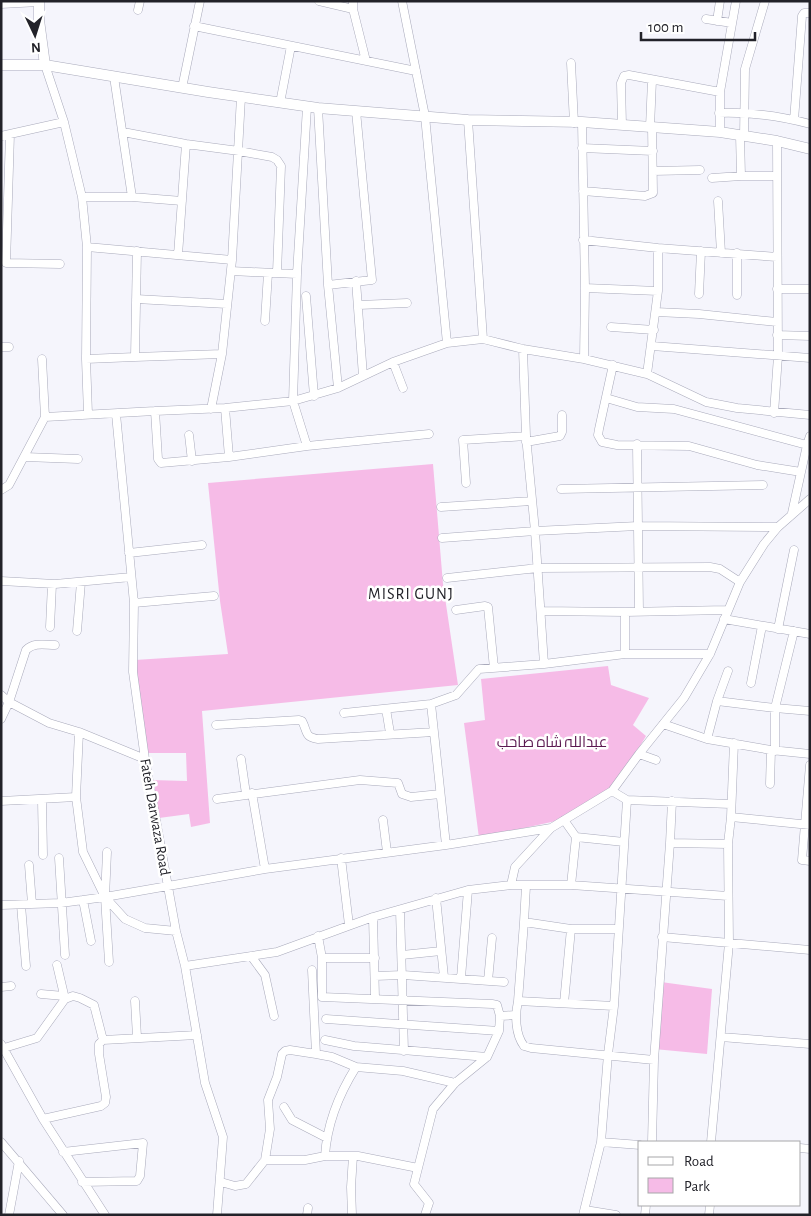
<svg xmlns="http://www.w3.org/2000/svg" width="811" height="1216" font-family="'Alegreya Sans',Cairo,sans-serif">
	<rect width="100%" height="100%" fill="#f5f5fc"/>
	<path fill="#f6bbe7" d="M 433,464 L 443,584 L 458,685 L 202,711 L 210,823 L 191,827 L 189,814 L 159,818 L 151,780 L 187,781 L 186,753 L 147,753 L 135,660 L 228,654 L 220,601 L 208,483 Z
		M 608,666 L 611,685 L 649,698 L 633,725 L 646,736 L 622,776 L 610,790 L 556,821 L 479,838 L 464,723 L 485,720 L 481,679 Z
		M 661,982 L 712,989 L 707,1054 L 654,1049 Z"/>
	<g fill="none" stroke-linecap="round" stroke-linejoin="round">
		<g stroke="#a9aabb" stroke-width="9">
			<path id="street" d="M 319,1 L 353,9
				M 353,1 L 353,9 L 366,61
				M 402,1 L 425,116 L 447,343
				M 1,4 L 39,2
				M 138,10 L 140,1
				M 706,19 L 732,23
				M 717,21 L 720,1
				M 194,26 L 416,71
				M 571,63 L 574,123
				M 45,65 L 64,122 L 82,197 L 87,247 L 86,359 L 88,414
				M 182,88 L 200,1
				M 280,103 L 291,46
				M 318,108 L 328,285 L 338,388
				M 719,113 C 750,112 780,116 810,124
				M 468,120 L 483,339
				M 794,120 L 802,16 L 804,13 L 810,13
				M 582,122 L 585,288 L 584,359
				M 622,125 L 621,83 L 624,76 L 629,75 L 720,92
				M 650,127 L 652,80
				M 123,132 L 186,144 L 239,151 L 272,157 L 277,160 L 281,166 L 277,273
				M 720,132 L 720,92 L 736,1
				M 10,134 L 6,263 L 60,264
				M 740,135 L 741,176
				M 1,136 L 64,122
				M 744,136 L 745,69 L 765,1
				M 582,148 L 653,151
				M 653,171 L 700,170
				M 712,178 L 741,176 L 777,176
				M 583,191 L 645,196 L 653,193 L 652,127
				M 82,197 L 132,197 L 114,77
				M 132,197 L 182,201
				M 718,201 L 721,253
				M 583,240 L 658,248 L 777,257
				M 87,247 L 232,260
				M 658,248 L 658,291
				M 737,253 L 737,295
				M 178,255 L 186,144
				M 231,271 L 297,274
				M 356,281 L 363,376
				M 328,285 L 372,280 L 356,111
				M 585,288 L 658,291 L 647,374
				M 777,289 L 810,289
				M 699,294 L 701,251
				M 306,296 L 314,396
				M 136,299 L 227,304
				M 359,305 L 407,303
				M 656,312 L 699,314 L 777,322
				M 265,321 L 268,273
				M 611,327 L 654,330
				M 777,335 L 810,336
				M 652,346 L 810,358
				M 1,347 L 9,347
				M 523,349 L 526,436 L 535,531 L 544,664 L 625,654 L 710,654
				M 135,357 L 222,354
				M 42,359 L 45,417
				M 86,359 L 135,357 L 137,251
				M 393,362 L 403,388
				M 613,365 L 599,429 L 598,435 L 602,442 L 617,445 L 689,446 L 757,465 L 801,472
				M 606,398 L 637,407 L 674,409 L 807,445 L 810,436
				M 225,408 L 229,457 L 307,446 L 429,434
				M 211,409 L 222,354 L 232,260 L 241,97
				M 155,411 L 158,459 L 161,463 L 229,457
				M 774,413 L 778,356 L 777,141
				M 116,414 L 134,603 L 133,672 L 145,759 L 176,931 L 185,966 L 205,1083 L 223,1137 L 217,1215
				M 189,435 L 192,461
				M 526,442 L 560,436 L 562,432 L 562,415
				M 637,444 L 639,611
				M 307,446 L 293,401 L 297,274 L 307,107
				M 25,457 L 78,459
				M 466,483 L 463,440 L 526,436
				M 561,489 L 763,485
				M 1,490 L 9,485 L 45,417 L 155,411 L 225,408 L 293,401 L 338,388 L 393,362 L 447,343 L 483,339 L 523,349 L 584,359 L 647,374 L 706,402 L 737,408 L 810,415
				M 441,507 L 532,501
				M 792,513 L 807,445
				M 442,538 L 535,531 L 638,526 L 778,527
				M 129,553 L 202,545
				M 447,578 L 538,568 L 710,567 L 720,569 L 740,582
				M 1,581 L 55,584 L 131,577
				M 134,603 L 214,596
				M 456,610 L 485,606 L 488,607 L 494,668
				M 541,611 L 625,612
				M 724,619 L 810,634
				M 50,627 L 52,584
				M 778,629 L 794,550
				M 77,631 L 81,582
				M 625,654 L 625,612 L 727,610
				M 751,683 L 762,626
				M 1,695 L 9,702 L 49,723 L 79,732 L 145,759
				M 717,701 L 775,708 L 810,711
				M 431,704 L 446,845
				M 386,709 L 390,733
				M 344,713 L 431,704 L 456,695 L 479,669 L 544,664
				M 1,719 L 9,702 L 26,650 C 34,642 45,645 55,645
				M 663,724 L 707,739 L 771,750 L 810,754
				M 216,725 L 299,720 L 302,721 C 308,732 304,737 318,739 L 434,732
				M 79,732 L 76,797 L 83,852 L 105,897 L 125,919 L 145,928 L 176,931
				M 707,739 L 717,701 L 728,671
				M 775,751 L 775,708 L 794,631
				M 639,754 L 656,760
				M 241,759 L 246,794
				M 810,765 L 802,860 L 810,861
				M 770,784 L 771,750
				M 612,791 L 627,800 L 730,804
				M 252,793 L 265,869
				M 217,799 L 360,780 L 398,783 L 402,794 L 411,797 L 440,794
				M 42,800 L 43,855
				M 1,801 L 76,797
				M 731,817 L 810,825
				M 383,820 L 387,852
				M 564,820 L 576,837 L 624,842
				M 670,843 L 672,801
				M 107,852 L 105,897 L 109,962
				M 59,858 L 65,955
				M 341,858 L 349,925
				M 29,865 L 32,904
				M 511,885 L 515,867 L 551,828
				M 571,885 L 576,837
				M 526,886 L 524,922 L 571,929 L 618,929
				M 436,898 L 444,977
				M 83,900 L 91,941
				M 1,905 L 61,903 L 105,897 L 265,869 L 446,845 L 551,828 L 612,791 L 639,754 L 684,698 L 710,654 L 740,582 L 764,544 L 778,527 L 810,499
				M 21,905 L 26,966
				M 400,910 L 404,1051
				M 373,917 L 375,998
				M 318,936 L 322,958 L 322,997 L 492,1004 L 497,1005 L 500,1016
				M 662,937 L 810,950
				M 402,955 L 441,951
				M 251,956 L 265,975 L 274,1016
				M 322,958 L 375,958
				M 57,965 L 65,999
				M 185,966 L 277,952 L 373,917 L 468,890 L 511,885 L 571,885 L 728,896
				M 312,970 L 316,1054
				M 375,976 L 403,975 L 504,982
				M 461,978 L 468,890
				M 488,981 L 492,938
				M 1,987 L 11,986
				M 41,994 L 64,996
				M 135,1001 L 137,1037
				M 518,1001 L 524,922
				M 564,1003 L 571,929
				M 614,1006 L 518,1001 C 515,1015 515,1034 524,1046 L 531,1048 L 654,1060
				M 326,1019 L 499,1031
				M 721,1037 L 810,1044
				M 325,1040 L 354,1046 L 487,1057
				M 1,1044 L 43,1119 L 105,1215
				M 4,1048 L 37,1038 L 65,999 L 73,996 L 80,998 L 94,1005 L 103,1040
				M 284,1107 L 292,1120 L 327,1138
				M 43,1119 L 101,1106 L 105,1103 L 106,1097 L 99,1054 L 99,1044 L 103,1040 L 197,1035
				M 1,1142 L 63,1215
				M 601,1142 L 640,1145
				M 652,1142 L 654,1060 L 670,843 L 728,844
				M 711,1142 L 729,943 L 728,844 L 731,817 L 734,743
				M 800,1148 L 810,1149
				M 63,1152 L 143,1143 L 140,1176 L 137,1181 L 82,1182
				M 325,1156 C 327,1123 339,1094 356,1067
				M 265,1160 L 270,1129 L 268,1100 L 277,1077 L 282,1054 L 285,1051 L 290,1050 L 316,1054 L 332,1057 L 356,1067 L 403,1071 L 455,1083
				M 221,1182 L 235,1186 L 246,1184 L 265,1160 L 305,1160 L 325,1156 L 358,1156 L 418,1168
				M 585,1210 L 616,1215
				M 9,1215 L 19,1161
				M 307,1215 L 308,1208
				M 352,1215 L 351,1187 L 353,1156
				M 425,1215 L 429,1203 L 414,1184 L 433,1109 L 455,1083 L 487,1057 L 499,1031 L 500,1016 L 516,1015
				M 583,1215 L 601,1142 L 608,1054 L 614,1006 L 627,800
				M 645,1215 L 646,1205
				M 709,1215 L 710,1205"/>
		</g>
		<g stroke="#a9aabb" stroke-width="11">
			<path id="secondary" d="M 39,1 L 39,20 L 45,65
				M 1,65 L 45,65 L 208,92 L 318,108 L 468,120 L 582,122 L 720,132 L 777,141 L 810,149"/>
		</g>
		<use href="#street" stroke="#fff" stroke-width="8"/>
		<use href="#secondary" stroke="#fff" stroke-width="10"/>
	</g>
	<g text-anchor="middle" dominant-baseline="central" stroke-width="5" stroke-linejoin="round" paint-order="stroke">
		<g font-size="15" fill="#5c1951" stroke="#fff">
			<text x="552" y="742">عبداللہ شاہ صاحب</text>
		</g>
		<g font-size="15" fill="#222229" stroke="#fff">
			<text transform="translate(155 817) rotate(80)">Fateh Darwaza Road</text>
		</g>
		<g font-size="16" letter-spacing="1" fill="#222229" stroke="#fff">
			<text x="411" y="594">MISRI GUNJ</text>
		</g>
	</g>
	<rect width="811" height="1216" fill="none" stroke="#222229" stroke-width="5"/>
	<rect x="638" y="1141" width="162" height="65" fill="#ffffff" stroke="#a7a7a9"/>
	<rect x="648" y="1157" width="25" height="8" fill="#ffffff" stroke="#a7a7a9"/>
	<text x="684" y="1166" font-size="15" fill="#222229">Road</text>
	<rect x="648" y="1178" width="25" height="15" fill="#f6bbe7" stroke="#a7a7a9"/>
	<text x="684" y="1191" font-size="15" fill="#222229">Park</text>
	<g transform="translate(35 35) rotate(176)" stroke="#ffffff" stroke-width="4" paint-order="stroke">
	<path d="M0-4L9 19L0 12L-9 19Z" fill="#222229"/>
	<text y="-8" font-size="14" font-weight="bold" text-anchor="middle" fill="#222229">N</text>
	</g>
	<path d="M641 32v8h114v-8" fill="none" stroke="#222229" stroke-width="2.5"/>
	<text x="648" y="32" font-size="15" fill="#222229" stroke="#ffffff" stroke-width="4" paint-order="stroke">100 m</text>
</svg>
